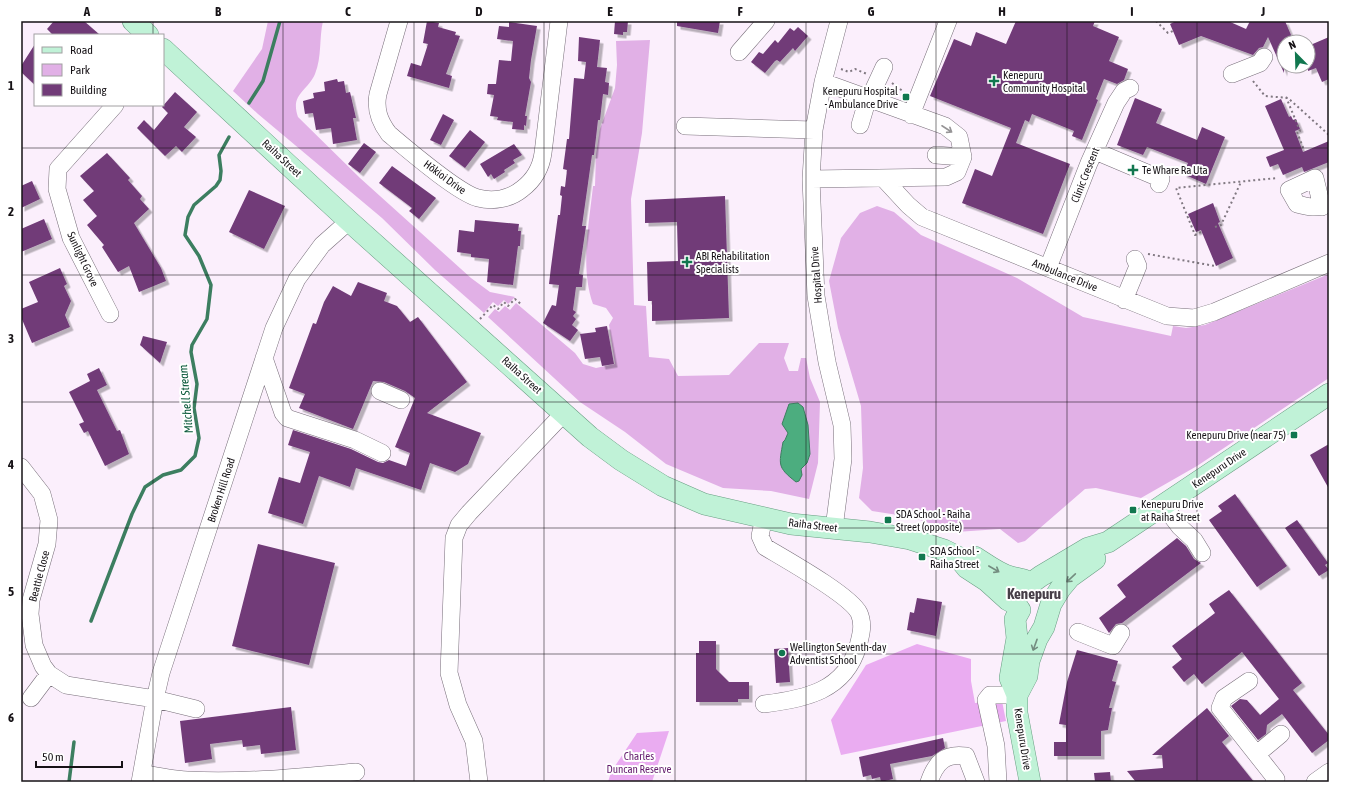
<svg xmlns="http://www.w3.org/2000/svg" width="1350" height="803" font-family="'Asap Condensed',sans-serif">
	<defs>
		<filter id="shadow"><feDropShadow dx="3.5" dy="3.5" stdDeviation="0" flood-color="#0004"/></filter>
	</defs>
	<rect width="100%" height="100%" fill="#fbeffc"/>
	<path fill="#e1b0e6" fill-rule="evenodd" d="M 268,21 L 323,21 C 319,38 322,57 315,74 C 307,92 290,94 298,117 L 360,178 L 471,278 L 490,292 L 515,297 L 508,304 L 504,300 L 498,306 L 493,302 L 484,313 L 435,270 L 382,218 L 258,114 L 233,91 L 262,49 Z
		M 650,40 L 642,133 L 631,199 L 634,305 L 646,306 L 649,357 L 669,359 L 678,376 L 729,375 L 759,343 L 789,343 L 784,358 L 789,371 L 798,371 L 801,358 L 806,358 L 810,378 L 820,402 L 818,463 L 809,499 L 771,491 L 723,488 L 666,464 L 625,432 L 580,402 L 488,317 L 495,309 L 499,312 L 505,306 L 510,310 L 516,303 L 575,353 L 583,364 L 596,368 L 615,364 L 609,325 L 613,318 L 606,308 L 593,304 C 580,267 589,225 593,186 L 595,186 L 596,154 L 600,129 L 615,88 L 617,65 L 616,41 ZM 784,426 L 808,441 C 812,466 806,469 783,471 L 780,459 L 783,442 L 785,440 L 788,433 Z
		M 877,206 L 894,212 L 921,235 L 1017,278 L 1083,317 L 1171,336 L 1173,326 L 1186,328 L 1205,325 L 1329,274 L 1329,378 L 1197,466 L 1141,498 L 1096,488 L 1085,489 L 1025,541 L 1018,543 L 1000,529 L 956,532 L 911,517 L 872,511 L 859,498 L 863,468 L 861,406 L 838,328 L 829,281 L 841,238 L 860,213 Z"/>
	<path fill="#eaacf1" d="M 917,644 L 971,659 L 971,681 L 975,703 L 1002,701 L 1006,721 L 841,755 L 831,720 L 866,665 Z
		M 669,731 L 652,782 L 608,782 L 611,772 L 637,733 Z"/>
	<path fill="#4cad7f" stroke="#3c7e60" d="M 798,403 L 803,407 L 808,425 L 810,454 L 807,463 L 801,469 L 802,475 L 799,481 L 796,482 C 777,467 779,465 783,442 L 785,440 L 788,433 L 782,424 L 789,404 Z"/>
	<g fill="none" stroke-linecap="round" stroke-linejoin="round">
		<path stroke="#3c7e60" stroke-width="3.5" d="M 249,103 L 263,81 L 280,21
			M 91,621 L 132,514 L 145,487 L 163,475 L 181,470 L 195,456 L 199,438 L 194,408 L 197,384 L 191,352 L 192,345 L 207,319 L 211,285 L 199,256 L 185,235 L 188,217 L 194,205 L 216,186 L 220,180 L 221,171 L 219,155 L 229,137
			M 69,782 L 74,742"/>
	</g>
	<path fill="#713b78" filter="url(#shadow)" d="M 54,21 L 84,21 L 100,35 L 53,35 L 47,29 Z
		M 427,21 L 439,23 L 438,27 L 456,32 L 455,35 L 460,36 L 446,74 L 452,76 L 449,88 L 407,76 L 411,63 L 421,66 L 428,44 L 423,43 Z
		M 615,21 L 628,21 L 627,32 L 623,32 L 623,35 L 614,34 Z
		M 677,21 L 720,21 L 718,33 L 677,26 Z
		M 1016,21 L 1095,21 L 1093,26 L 1119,37 L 1109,61 L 1128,69 L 1124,80 L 1117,84 L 1104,79 L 1096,99 L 1098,100 L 1082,140 L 1072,136 L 1074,131 L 1032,114 L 1029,122 L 1025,120 L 1016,143 L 1070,164 L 1043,234 L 962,203 L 975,169 L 992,176 L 1011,128 L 930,96 L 954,39 L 971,46 L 976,32 L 1006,44 Z
		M 1176,21 L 1228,21 L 1246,29 L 1250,21 L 1285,21 L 1294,42 L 1284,42 L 1284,73 L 1268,37 L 1263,47 L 1259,48 L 1253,55 L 1201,36 L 1179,45 L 1170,24 Z
		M 509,22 L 537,26 L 531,60 L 529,78 L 531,82 L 525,116 L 527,116 L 526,126 L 524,125 L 524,130 L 512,129 L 513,122 L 497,120 L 498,117 L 490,116 L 494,95 L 487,94 L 488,84 L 496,84 L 499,60 L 511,61 L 513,41 L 497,39 L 499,26 L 509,27 Z
		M 798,27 L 808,36 L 795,51 L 793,48 L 780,62 L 777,60 L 775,61 L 765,73 L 751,62 L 759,52 L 763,54 L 775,40 L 778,43 L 790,28 L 794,31 Z
		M 579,37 L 600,40 L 597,67 L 607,68 L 605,82 L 609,83 L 608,95 L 603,94 L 600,120 L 598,120 L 594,155 L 592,155 L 582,226 L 586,226 L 579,274 L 583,275 L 582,287 L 576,287 L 573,310 L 576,312 L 573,316 L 576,319 L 572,325 L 578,330 L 570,341 L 543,323 L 552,305 L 556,306 L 559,285 L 549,284 L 551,267 L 558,215 L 560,215 L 562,196 L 560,195 L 561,186 L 565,187 L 567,170 L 563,169 L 567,139 L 569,139 L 574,78 L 584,79 L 586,62 L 578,61 Z
		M 1329,37 L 1329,79 L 1322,82 L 1316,68 L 1308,71 L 1308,46 Z
		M 35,44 L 35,85 L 21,72 L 21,66 Z
		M 337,79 L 338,82 L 344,81 L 346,93 L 350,92 L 356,118 L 353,118 L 357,140 L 333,144 L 331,128 L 316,130 L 313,113 L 305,114 L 303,101 L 314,98 L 313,93 L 325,91 L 324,82 Z
		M 175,92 L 197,112 L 184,127 L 196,137 L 182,152 L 176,146 L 165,156 L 137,128 L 144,120 L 154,130 L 168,113 L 162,107 Z
		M 1135,98 L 1162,109 L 1156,123 L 1197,140 L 1202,127 L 1225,137 L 1206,184 L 1183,174 L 1188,163 L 1147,147 L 1143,155 L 1117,145 Z
		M 1281,99 L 1289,117 L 1291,116 L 1293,120 L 1296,119 L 1300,129 L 1295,131 L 1303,152 L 1329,141 L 1329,162 L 1304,172 L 1302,167 L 1283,175 L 1278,164 L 1270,167 L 1266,157 L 1284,150 L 1265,106 Z
		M 443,114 L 454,120 L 441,145 L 430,140 Z
		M 470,130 L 485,142 L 465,168 L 449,156 Z
		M 364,143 L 376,152 L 360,173 L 348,164 Z
		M 514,144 L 522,155 L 513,160 L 515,163 L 504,170 L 505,172 L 494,179 L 491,174 L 488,177 L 480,164 Z
		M 107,153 L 130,178 L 128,180 L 142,196 L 140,199 L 149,209 L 134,223 L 161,268 L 166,281 L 139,292 L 129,266 L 118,272 L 102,247 L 104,245 L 87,225 L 97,216 L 83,200 L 94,191 L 80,176 Z
		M 392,166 L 436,198 L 419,219 L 409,211 L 412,208 L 379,183 Z
		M 32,181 L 40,199 L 21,208 L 21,186 Z
		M 249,190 L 285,206 L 264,249 L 229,232 Z
		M 725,196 L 729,318 L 652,321 L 652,301 L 648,301 L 647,262 L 678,261 L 677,222 L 645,223 L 645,200 Z
		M 1213,203 L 1220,222 L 1218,223 L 1233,258 L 1216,266 L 1201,230 L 1196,232 L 1188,214 Z
		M 44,219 L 52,239 L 21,252 L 21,229 Z
		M 475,220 L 519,224 L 518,231 L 521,231 L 520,246 L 518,246 L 513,285 L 487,282 L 489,259 L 471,257 L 471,254 L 457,252 L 459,230 L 474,232 Z
		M 60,268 L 67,284 L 64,286 L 71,301 L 65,315 L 70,327 L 32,343 L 21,317 L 21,309 L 38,302 L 29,282 Z
		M 358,282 L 387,293 L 384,301 L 397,306 L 410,322 L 418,317 L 467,382 L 427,413 L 481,433 L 468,464 L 455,472 L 430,463 L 421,490 L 356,468 L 350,487 L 319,476 L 303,524 L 268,513 L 279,477 L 300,483 L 310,452 L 288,445 L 293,430 L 351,449 L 378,462 L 383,463 L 389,460 L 406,466 L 410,453 L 395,447 L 415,398 L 405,391 L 384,382 L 373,381 L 353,429 L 299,408 L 305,394 L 289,388 L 313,323 L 316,324 L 324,302 L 333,286 L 351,296 Z
		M 607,326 L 614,364 L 602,366 L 600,357 L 585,359 L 580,334 L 596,332 L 595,328 Z
		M 143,336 L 167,342 L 160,363 L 140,345 Z
		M 99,368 L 107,385 L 97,390 L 117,431 L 120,430 L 129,454 L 105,466 L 88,431 L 84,433 L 79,424 L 84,422 L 69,392 L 90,381 L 87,374 Z
		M 1329,444 L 1329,489 L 1310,455 Z
		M 1235,494 L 1287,566 L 1257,587 L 1209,520 L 1222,511 L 1218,506 Z
		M 1297,520 L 1328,563 L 1325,565 L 1329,570 L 1319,576 L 1285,528 Z
		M 1177,538 L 1186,546 L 1194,559 L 1201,563 L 1122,623 L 1116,624 L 1109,633 L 1099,618 L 1126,597 L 1117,585 Z
		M 258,544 L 335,563 L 309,665 L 232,646 Z
		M 1229,590 L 1302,683 L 1293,690 L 1329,735 L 1329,740 L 1312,753 L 1282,714 L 1267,725 L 1266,734 L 1258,740 L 1231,706 L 1240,699 L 1247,700 L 1260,715 L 1279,699 L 1242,652 L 1202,684 L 1194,674 L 1184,682 L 1172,667 L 1182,659 L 1172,646 L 1215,613 L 1209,604 Z
		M 917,598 L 942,602 L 936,636 L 907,630 L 910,612 L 914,613 Z
		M 699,641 L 716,641 L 716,669 L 729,682 L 749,682 L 749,699 L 738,699 L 738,702 L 696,702 L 696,653 L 699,653 Z
		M 788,648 L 790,682 L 776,683 L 774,649 Z
		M 1077,650 L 1118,661 L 1112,681 L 1116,682 L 1109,708 L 1112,708 L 1108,730 L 1101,731 L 1101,756 L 1054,756 L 1054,742 L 1066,742 L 1066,725 L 1059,724 L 1067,682 Z
		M 291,707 L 296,750 L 261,754 L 260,745 L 243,747 L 242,740 L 210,744 L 212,759 L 185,763 L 180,721 Z
		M 1207,708 L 1229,736 L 1222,742 L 1254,782 L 1136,782 L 1127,771 L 1163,768 L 1162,755 L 1152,755 Z
		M 943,738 L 945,748 L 932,756 L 890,764 L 893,779 L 881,782 L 880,777 L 872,779 L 871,775 L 863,777 L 859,757 Z
		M 1110,772 L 1111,782 L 1095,782 L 1094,773 Z"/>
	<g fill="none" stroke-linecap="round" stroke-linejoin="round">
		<g stroke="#786f7a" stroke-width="18">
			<path id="minor" d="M 399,21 L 378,94 C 375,109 379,121 389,134 C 407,149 458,193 478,198 C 493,202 510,199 522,189 C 534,180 541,168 543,153 L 559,21
				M 739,52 L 766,21
				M 1232,74 L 1260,63 L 1264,57
				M 911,115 L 948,21
				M 860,125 L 865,108 L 884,67
				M 685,126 L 814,130
				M 1095,151 L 1159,178 L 1161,179 L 1159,184
				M 936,155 L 963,157
				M 883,178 L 908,205 L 922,217 L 1167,316 L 1194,318 L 1214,312 L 1329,263
				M 811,179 L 946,177 L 957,172 L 963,157 L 959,137 L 945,126 L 823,82
				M 1322,207 L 1315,178 L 1289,190 L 1297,204 C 1308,207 1317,209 1329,204
				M 1048,268 L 1089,163 L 1116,103 L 1124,91 L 1130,88
				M 1124,300 L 1138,266 L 1135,259
				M 110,314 L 71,238 L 57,189 L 58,169 L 115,105
				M 264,358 L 283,413 L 287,418 L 355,440 L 382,453
				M 380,391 L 401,400
				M 21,467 L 42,494 L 49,520 L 47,544 L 31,600 L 30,614 L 34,645 L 43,666 L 49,674 L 66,685 L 155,699 L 196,709
				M 1164,506 L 1180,527 L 1194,540 L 1202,553
				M 834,528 L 843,459 L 842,425 L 827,362 L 816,296 L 811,179 L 814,130 L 823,82 L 839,21
				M 1078,632 L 1113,646 L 1121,633
				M 1249,681 L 1224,698 L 1220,708 L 1276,779 L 1274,782
				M 31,698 L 49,674
				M 764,704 C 805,699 845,691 858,646 C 861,635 864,624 859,613 C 850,595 785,559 765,547 L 760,536 L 764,517
				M 1257,754 L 1281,734
				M 142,773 C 157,776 172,779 187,780 C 243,783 300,777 356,772
				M 140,782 L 155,699 L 161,673 L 274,328 L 297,279 L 322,245 L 349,221
				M 479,782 L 474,741 L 458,705 L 449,673 L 454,538 L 459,525 L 469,513 L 564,413
				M 929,782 C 936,762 945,753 966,756 L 976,782
				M 998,782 L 996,746 L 986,700 L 990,695 L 1017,695
				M 1315,782 L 1329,772"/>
		</g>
		<g stroke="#699e83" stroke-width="22">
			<path id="major" d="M 133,21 L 148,35
				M 163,49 L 349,221 L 590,437 L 621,460 L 663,486 L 704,504 L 791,524 L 870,532 L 910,539 L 944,550 L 958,557 L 967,568 L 987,581 L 1008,600 L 1017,605
				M 975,557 C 986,564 999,574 1011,577 C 1019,579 1021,578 1029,582
				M 1034,581 L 1041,576 L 1088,548 L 1108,542 L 1329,394
				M 1020,610 L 1015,619 L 1017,638 L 1010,678 L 1017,695 L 1017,713 L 1030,782
				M 1017,695 L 1027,676 L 1029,661 L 1037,639 L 1044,627 L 1051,604 L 1060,589 L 1070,577 L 1095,559"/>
		</g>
		<path stroke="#807881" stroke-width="2" stroke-dasharray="2 3" stroke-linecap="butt" d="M 1156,21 L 1168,33 L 1173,31
			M 841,69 L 849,72 L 855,69 L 867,74
			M 1253,81 L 1265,96 L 1288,98 L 1329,135
			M 892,83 L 904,92
			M 1286,97 L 1300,131 L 1297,132 L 1304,150
			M 1215,227 L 1221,225 L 1241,182
			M 1201,232 L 1195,235 L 1176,188 L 1277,178
			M 1148,254 L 1215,266
			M 480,319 L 493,305 L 498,309 L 504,302 L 508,306 L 515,299 L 522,305"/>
		<use href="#minor" stroke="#fff" stroke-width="17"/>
		<use href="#major" stroke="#c0f2d7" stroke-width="21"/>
	</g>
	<defs><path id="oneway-shaft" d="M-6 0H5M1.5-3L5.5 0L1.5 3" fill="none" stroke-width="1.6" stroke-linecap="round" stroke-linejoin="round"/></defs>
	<use stroke="#969496" href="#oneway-shaft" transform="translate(947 129) rotate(33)"/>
	<g stroke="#748d80">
		<use href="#oneway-shaft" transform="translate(994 569) rotate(30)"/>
		<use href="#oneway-shaft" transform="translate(1071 578) rotate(137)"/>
		<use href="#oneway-shaft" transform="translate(1035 645) rotate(110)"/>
	</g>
	<path fill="none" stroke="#161216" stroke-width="1" stroke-opacity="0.55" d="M 153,21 L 153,35M 283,21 L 283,782M 414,21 L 414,782M 544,21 L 544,782M 675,21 L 675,782M 806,21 L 806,782M 936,21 L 936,782M 1067,21 L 1067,782M 1197,21 L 1197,782M 153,105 L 153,782M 21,148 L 1329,148M 21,275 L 1329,275M 21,402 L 1329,402M 21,528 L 1329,528M 21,654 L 1329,654"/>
	<g fill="#11774f" stroke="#fff" stroke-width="1.5">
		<path d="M992 75h4v4h4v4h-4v4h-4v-4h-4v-4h4z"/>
		<rect x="902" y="93" width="8" height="8" rx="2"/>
		<path d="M1131 164h4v4h4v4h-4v4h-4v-4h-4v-4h4z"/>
		<path d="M685 256h4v4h4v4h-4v4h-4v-4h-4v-4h4z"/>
		<rect x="1290" y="431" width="8" height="8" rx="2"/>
		<rect x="1129" y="506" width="8" height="8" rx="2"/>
		<rect x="884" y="516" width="8" height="8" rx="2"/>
		<rect x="918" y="553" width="8" height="8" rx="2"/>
		<circle cx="782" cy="653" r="4"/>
	</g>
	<g text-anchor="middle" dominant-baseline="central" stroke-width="4" stroke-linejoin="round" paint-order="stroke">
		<g font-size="11" fill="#161216" stroke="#fff" text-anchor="start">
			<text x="1003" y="75">Kenepuru<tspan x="1003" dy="13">Community Hospital</tspan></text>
			<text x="898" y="91" text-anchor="end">Kenepuru Hospital<tspan x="898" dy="13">- Ambulance Drive</tspan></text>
			<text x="1142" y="170">Te Whare Ra Uta</text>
			<text x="696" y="256">ABI Rehabilitation<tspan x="696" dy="13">Specialists</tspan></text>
			<text x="1286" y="435" text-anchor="end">Kenepuru Drive (near 75)</text>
			<text x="1141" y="504">Kenepuru Drive<tspan x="1141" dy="13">at Raiha Street</tspan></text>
			<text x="896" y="514">SDA School - Raiha<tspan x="896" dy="13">Street (opposite)</tspan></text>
			<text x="930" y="551">SDA School -<tspan x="930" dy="13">Raiha Street</tspan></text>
			<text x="790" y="647">Wellington Seventh-day<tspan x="790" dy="13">Adventist School</tspan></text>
		</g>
		<g font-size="11" fill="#161216" stroke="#fff">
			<text transform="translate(282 158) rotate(43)">Raiha Street</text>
			<text transform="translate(1085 175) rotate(-68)">Clinic Crescent</text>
			<text transform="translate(445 177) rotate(36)">Hōkioi Drive</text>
			<text transform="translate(83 259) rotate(65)">Sunlight Grove</text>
			<text transform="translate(816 275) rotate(-94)">Hospital Drive</text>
			<text transform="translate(1065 275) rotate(22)">Ambulance Drive</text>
			<text transform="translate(522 375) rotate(42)">Raiha Street</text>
			<text transform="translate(1219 468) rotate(-34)">Kenepuru Drive</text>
			<text transform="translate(221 490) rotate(-72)">Broken Hill Road</text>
			<text transform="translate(813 525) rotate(7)">Raiha Street</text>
			<text transform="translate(39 576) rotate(-75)">Beattie Close</text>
			<text transform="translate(1023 739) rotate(81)">Kenepuru Drive</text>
		</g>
		<g font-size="11" fill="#631b6d" stroke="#fff">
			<text x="639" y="756">Charles<tspan x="639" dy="13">Duncan Reserve</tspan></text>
		</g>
		<g font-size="12" font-style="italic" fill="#065637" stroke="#fff">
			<text transform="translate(186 399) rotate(-95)">Mitchell Stream</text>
		</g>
		<g font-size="15" font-weight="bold" fill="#473e48" stroke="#fff">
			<text x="1034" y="593">Kenepuru</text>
		</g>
	</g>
	<rect width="1350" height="803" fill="none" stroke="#ffffff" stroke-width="44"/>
	<rect x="34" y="34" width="130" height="72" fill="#ffffff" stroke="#a2a0a2"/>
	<rect x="42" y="47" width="20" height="6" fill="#c0f2d7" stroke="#a2a0a2"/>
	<text x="70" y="54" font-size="12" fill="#161216">Road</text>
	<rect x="42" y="64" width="20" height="12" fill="#e1b0e6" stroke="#a2a0a2"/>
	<text x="70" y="74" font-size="12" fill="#161216">Park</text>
	<rect x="42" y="84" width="20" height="12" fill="#713b78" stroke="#a2a0a2"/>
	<text x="70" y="94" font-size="12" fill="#161216">Building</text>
	<g transform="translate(1296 54) rotate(337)"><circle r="19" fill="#ffffff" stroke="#a2a0a2"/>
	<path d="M0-3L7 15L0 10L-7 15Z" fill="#11774f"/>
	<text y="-6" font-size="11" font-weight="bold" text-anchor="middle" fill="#161216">N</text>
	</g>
	<path d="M36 761v6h86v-6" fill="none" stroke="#161216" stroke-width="2"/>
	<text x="42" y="761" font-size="12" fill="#161216" stroke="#ffffff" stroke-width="3" paint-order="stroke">50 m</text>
	<rect x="22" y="22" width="1306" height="759" fill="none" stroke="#161216" stroke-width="1.5"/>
	<g font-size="13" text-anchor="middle" font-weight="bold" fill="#161216">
		<text x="87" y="16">A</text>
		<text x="218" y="16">B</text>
		<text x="348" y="16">C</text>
		<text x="479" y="16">D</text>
		<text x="610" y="16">E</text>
		<text x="740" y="16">F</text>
		<text x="871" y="16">G</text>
		<text x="1002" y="16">H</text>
		<text x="1132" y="16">I</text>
		<text x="1263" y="16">J</text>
		<text x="11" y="90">1</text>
		<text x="11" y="216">2</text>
		<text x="11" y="343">3</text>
		<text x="11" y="469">4</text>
		<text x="11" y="596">5</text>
		<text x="11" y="722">6</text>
	</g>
</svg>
